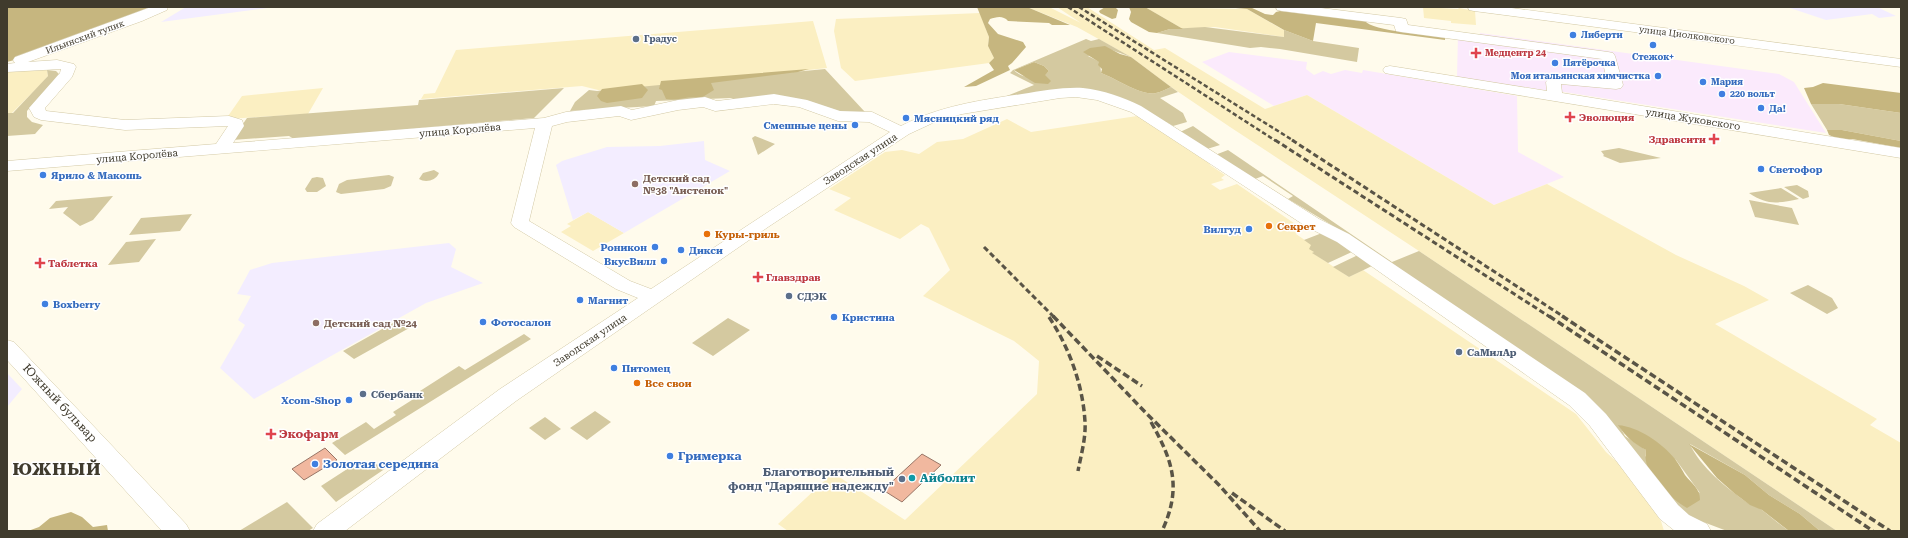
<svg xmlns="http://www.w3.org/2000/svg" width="1908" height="538" font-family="'Roboto Serif',serif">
	<rect width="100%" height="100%" fill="#fffbec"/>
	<path fill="#fbeafc" d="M 1480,33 L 1779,74 L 1794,82 L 1826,133 L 1564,92 L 1550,91 L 1457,77 L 1458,34 L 1480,37 Z
		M 1229,52 L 1307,62 L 1306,69 L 1314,75 L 1323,71 L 1331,74 L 1345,70 L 1362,73 L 1363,70 L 1517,96 L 1518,152 L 1564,177 L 1494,205 L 1307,95 L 1274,106 L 1202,62 Z"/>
	<path fill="#fbefc2" d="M 1027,7 L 1049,7 L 1081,23 L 1057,7 L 1087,7 L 1154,50 L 1165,48 L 1265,109 L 1307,95 L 1494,205 L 1547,184 L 1676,255 L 1744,286 L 1769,300 L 1715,324 L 1877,419 L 1870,425 L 1901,443 L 1901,531 L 1837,531 L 1419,251 L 1230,127 L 1171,87 L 1131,57 L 1077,27 Z
		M 1145,7 L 1247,9 L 1280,28 L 1284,30 L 1285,34 L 1284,37 L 1215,27 L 1183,29 Z
		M 1423,7 L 1458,9 L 1459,8 L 1475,11 L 1476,25 L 1451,23 L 1451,21 L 1424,18 Z
		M 980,13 L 989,37 L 988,46 L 994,58 L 989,63 L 855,81 L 841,68 L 834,31 L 836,19 Z
		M 813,21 L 827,68 L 606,92 L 582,86 L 421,99 L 424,94 L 435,93 L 456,50 Z
		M 47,70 L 48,76 L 43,82 L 12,113 L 7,113 L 7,71 Z
		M 323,88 L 308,114 L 226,119 L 242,96 Z
		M 1137,116 L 1209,161 L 1210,165 L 1225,175 L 1221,178 L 1224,180 L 1211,184 L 1220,190 L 1237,184 L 1304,230 L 1296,234 L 1312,245 L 1314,252 L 1313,253 L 1349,277 L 1363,270 L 1576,414 L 1606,452 L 1630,474 L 1661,521 L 1664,531 L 788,531 L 778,524 L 833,473 L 905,520 L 1037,394 L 1039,361 L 1014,341 L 923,296 L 950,270 L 929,228 L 921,224 L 900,239 L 834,210 L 851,198 L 829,189 L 885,152 L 902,150 L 919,154 L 937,142 L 963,139 L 1007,119 L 1031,132 Z
		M 588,212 L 624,233 L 593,251 L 561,232 L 571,226 L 567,224 Z"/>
	<path fill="#f3edff" d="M 186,7 L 275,7 L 161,22 Z
		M 1787,7 L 1877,7 L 1896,16 L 1879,18 L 1872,14 L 1826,20 Z
		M 704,141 L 705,160 L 730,171 L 624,233 L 588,212 L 573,220 L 556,165 L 562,161 L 607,147 L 660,146 Z
		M 449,243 L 456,249 L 451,267 L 483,283 L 426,303 L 254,399 L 220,368 L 245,325 L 238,320 L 251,296 L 237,294 L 250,270 L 272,263 Z
		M 7,373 L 22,389 L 7,407 Z"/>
	<path fill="#d4c9a0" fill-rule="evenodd" d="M 1205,27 L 1284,37 L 1284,30 L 1313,41 L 1359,48 L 1357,62 L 1280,49 L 1261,47 L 1250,48 L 1157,33 L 1170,29 Z
		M 1086,39 L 1091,41 L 1099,39 L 1131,57 L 1109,49 L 1088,56 L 1100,62 L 1101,73 C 1115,78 1143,97 1156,93 C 1161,92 1166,89 1171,87 L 1178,92 L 1160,98 L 1183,113 L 1187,122 L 1173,126 L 1132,102 L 1096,92 L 994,101 L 1034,85 L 1010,73 L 1013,70 ZM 1034,62 L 1044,66 L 1049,71 C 1041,79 1022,80 1014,70 Z
		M 825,69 L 865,112 L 839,113 L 804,100 L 738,101 L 731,98 L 656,101 L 654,106 C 626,108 598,108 570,111 L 575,102 L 589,90 L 597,91 Z
		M 47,70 L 56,71 L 59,74 L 27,111 L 27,117 L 32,122 L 43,125 L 35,134 L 7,136 L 7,113 L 13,113 L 48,76 Z
		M 564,88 L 534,118 L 294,139 L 289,136 L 232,140 L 247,118 L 418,105 L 419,100 Z
		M 1811,104 L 1839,104 L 1901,113 L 1901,141 L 1842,130 L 1827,130 Z
		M 1193,126 L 1220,145 L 1207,149 L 1180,132 Z
		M 755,136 L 775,144 L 758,155 L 752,138 Z
		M 1619,148 L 1661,158 L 1620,163 L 1603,156 L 1604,155 L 1601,151 Z
		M 1228,150 L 1392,262 L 1419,251 L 1837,531 L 1820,531 L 1800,514 L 1769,495 L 1745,475 L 1690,444 C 1699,466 1729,490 1748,503 C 1753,506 1758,507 1762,510 C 1771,517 1780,525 1789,531 L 1727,531 L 1698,520 L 1684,513 L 1610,424 L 1340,230 L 1288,199 L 1293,196 L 1263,176 L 1255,179 L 1215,155 ZM 1619,425 L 1676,460 L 1700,493 L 1645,456 L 1646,450 L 1625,436 Z
		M 434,170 L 439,173 C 436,181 425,183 419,179 L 423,173 Z
		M 389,175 L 394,177 L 391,186 L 384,189 L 341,194 L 336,192 L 339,184 L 347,180 Z
		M 317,177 L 323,178 L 326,186 L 317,192 L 307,192 L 305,189 L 312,178 Z
		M 1797,185 L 1808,191 L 1809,197 L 1803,199 L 1784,187 Z
		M 1781,188 L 1799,199 C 1778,203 1768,206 1749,193 Z
		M 113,196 L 93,220 L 80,226 L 63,213 L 68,207 L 49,209 L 56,201 Z
		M 1749,200 L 1792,208 L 1799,225 L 1755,217 Z
		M 192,214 L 180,231 L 129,235 L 141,218 Z
		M 1322,233 L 1354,251 L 1328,263 L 1312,253 L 1314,252 L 1309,249 L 1311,245 L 1304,240 Z
		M 156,239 L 139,262 L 108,265 L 126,242 Z
		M 1358,255 L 1374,265 L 1349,277 L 1333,267 Z
		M 1808,285 L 1832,298 L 1838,308 L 1827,314 L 1790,293 Z
		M 728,318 L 750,330 L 713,356 L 692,343 Z
		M 400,319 L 411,327 L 354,359 L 343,351 Z
		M 524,334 L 531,339 L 345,455 L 332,443 L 366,422 L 374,429 L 396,415 L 393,412 L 423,393 L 420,391 L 459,366 L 465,370 Z
		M 595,411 L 611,422 L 587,440 L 570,428 Z
		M 545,417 L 561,429 L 545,440 L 529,428 Z
		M 358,462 L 389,466 L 336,502 L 321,486 Z
		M 287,502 L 313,528 L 308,531 L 239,531 Z"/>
	<path fill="#c6b67f" d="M 7,7 L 155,7 L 25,57 L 7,62 Z
		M 977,7 L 1027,7 L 1070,25 L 1052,25 L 1049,23 L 1008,21 C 1003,15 996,17 990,19 L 988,23 L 998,34 L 1023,42 L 1026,47 L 1012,63 L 1008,66 L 1010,70 L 976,86 L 964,87 L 994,70 L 989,63 L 994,58 L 988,46 L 989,37 Z
		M 1105,7 L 1115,7 L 1118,10 L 1116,18 L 1112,19 L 1100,13 L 1099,11 Z
		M 1129,7 L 1145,7 L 1183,29 L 1170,29 L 1157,33 L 1149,32 L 1131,22 L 1129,19 L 1131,12 Z
		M 1224,7 L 1250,7 L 1265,14 L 1273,15 L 1276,12 L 1280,11 L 1313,15 L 1321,14 L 1339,16 L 1344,19 L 1365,21 C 1372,31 1430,35 1445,37 L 1445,40 L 1316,23 L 1313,41 L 1284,30 L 1247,9 Z
		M 1105,46 L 1120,54 L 1131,57 L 1171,87 C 1166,89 1161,92 1156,93 C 1143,97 1115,78 1101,73 L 1102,69 L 1098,65 L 1099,62 L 1083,52 L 1090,48 Z
		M 1034,62 L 1044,66 L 1049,71 L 1045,75 L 1051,81 L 1048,84 L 1035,83 L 1014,70 Z
		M 809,69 L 798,72 L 711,83 L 714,90 L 701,98 C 689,95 678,101 666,99 L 662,90 L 659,89 L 661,81 Z
		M 1823,83 L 1901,93 L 1901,113 L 1839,104 L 1811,104 L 1804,88 L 1813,87 Z
		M 642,84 L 648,90 L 642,98 L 607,103 L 601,101 L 597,96 L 602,89 Z
		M 1827,130 L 1842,130 L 1901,141 L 1901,148 L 1852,139 L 1841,140 L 1829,135 Z
		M 1618,425 C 1639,427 1662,443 1675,459 C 1679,464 1682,470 1685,475 C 1692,484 1700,488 1700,500 L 1687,508 C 1669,497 1641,473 1646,450 C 1633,443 1626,437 1618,425 Z
		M 1689,444 L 1745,475 L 1769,495 L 1800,514 L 1820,531 L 1789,531 L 1762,510 L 1750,505 L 1734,493 L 1717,478 Z
		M 71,512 L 82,517 L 93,527 L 107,525 L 108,531 L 28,531 L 39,527 L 50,518 Z"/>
	<path fill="#f1b89f" stroke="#997667" d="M 325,448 L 337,460 L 304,480 L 292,469 Z
		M 922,454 L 941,465 L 902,502 L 883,490 Z"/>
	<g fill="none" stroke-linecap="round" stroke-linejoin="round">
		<g stroke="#d3c9a5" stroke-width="1">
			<path id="minor" d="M 151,7 L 168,7 L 167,10 L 142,21 L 28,62 L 57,60 L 74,64 L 76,67 L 72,77 L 45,108 L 46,111 L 125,120 L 229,116 L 242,120 L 244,126 L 233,143 L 544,118 L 566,112 L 621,106 L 632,110 L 678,100 L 705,97 L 717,101 L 774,94 L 807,100 L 840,111 L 872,112 L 901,126 C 939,106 981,100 1022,94 C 1042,91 1063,87 1083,88 C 1103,90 1123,97 1141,106 L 1319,219 L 1349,234 L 1585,393 L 1606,414 L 1678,505 L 1689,515 L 1707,524 L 1711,531 L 1675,531 L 1660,519 L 1590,426 L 1569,405 L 1337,242 L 1307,227 L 1131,112 L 1097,100 L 1076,97 L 1060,98 L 962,114 L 937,121 L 909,134 L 768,227 L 516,401 L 345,531 L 313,531 L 317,524 L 500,389 L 638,298 L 616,289 L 514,227 L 511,223 L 535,128 L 7,171 L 7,161 L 216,144 L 228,126 L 125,130 L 41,120 L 34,117 L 29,108 L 60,73 L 61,69 L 7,72 L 7,64 L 15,63 L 13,60 L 15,57 ZM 774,104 L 799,107 L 838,121 L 869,122 L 890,132 L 651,289 L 630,281 L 529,221 L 552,126 L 567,122 L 619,116 L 631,120 L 678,110 L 703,107 L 715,111 Z
				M 1276,7 L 1313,7 L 1401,18 L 1406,19 L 1408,25 L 1608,52 L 1613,53 L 1615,56 L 1623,85 L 1621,88 L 1616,89 L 1561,84 L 1562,93 L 1901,148 L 1901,158 L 1390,74 L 1385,73 L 1383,70 L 1385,67 L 1390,66 L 1547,91 L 1546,82 C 1555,69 1593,78 1607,80 L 1602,59 L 1401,32 L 1396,31 L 1394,25 L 1282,11 L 1277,10 Z
				M 1468,7 L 1504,7 L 1901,59 L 1901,67 L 1474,11 L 1469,10 Z
				M 7,340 L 14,342 L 186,524 L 190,531 L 162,531 L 7,360 Z"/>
		</g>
		<use href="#minor" fill="#fff" fill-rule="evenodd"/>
		<path stroke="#595446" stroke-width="2.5" stroke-dasharray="4.5 2.5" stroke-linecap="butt" d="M 1068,7 L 1276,141
			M 1079,7 L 1294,141"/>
		<path stroke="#595446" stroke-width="3" stroke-dasharray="5.5 3" stroke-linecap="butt" d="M 1275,140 L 1550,317
			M 1292,140 L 1564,317
			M 984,247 L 1054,317"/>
		<path stroke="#595446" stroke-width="3.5" stroke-dasharray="7 3.5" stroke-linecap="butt" d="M 1053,316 L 1146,413 L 1219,485 L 1260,531
			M 1549,316 L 1873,531
			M 1562,316 L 1890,531
			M 1049,317 C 1069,347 1083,385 1085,422 C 1086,438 1081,455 1078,471
			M 1097,356 L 1142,386
			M 1151,422 C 1173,461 1182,488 1162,531
			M 1232,493 L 1285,531"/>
	</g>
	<g fill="#3f7fe0" stroke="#fff" stroke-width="1.5">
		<circle cx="1573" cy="35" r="4"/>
		<circle cx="1653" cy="45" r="4"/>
		<circle cx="1555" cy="63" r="4"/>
		<circle cx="1658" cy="76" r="4"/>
		<circle cx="1703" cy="82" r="4"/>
		<circle cx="1722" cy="94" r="4"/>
		<circle cx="1761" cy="108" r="4"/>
		<circle cx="906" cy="118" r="4"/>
		<circle cx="855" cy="125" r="4"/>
		<circle cx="1761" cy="169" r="4"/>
		<circle cx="43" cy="175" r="4"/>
		<circle cx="1249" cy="229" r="4"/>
		<circle cx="655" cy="247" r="4"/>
		<circle cx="681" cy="250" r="4"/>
		<circle cx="664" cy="261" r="4"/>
		<circle cx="580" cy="300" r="4"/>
		<circle cx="45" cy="304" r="4"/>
		<circle cx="834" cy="317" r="4"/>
		<circle cx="483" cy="322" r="4"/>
		<circle cx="614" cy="368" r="4"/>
		<circle cx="349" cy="400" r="4"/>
		<circle cx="670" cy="456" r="4"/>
		<circle cx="315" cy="464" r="4"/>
	</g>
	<g fill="#5c6f8a" stroke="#fff" stroke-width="1.5">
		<circle cx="636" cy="39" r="4"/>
		<circle cx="789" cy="296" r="4"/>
		<circle cx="1459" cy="352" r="4"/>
		<circle cx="363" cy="394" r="4"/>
		<circle cx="902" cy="479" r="4"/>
	</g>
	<g fill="#e0444e" stroke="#fff" stroke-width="1.5">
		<path d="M1474 47h4v4h4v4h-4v4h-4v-4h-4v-4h4z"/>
		<path d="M1568 111h4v4h4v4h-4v4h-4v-4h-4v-4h4z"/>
		<path d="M1712 133h4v4h4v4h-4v4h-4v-4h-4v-4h4z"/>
		<path d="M38 257h4v4h4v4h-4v4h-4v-4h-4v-4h4z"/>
		<path d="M756 271h4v4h4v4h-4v4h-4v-4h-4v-4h4z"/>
		<path d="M269 428h4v4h4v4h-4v4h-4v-4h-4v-4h4z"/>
	</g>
	<g fill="#8d6e63" stroke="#fff" stroke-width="1.5">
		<circle cx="635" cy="184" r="4"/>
		<circle cx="316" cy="323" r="4"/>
	</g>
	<g fill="#e8710a" stroke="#fff" stroke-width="1.5">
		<circle cx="1269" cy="226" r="4"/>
		<circle cx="707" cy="234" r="4"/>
		<circle cx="637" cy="383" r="4"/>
	</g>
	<circle fill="#0f9aa8" stroke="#fff" stroke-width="1.5" cx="912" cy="478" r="4"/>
	<g text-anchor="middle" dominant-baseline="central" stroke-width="3" stroke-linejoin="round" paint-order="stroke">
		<g font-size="9" font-weight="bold" fill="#366cbe" stroke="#fff" text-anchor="start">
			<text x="1581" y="35">Либерти</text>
			<text x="1653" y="57" text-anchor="middle">Стежок+</text>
			<text x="1563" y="63">Пятёрочка</text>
			<text x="1650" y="76" text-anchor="end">Моя итальянская химчистка</text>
			<text x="1711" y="82">Мария</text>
			<text x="1730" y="94">220 вольт</text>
		</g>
		<g font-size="9" fill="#403b2d" stroke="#fff">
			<text transform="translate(1687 35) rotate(7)">улица Циолковского</text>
			<text transform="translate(85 37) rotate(-20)">Ильинский тупик</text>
		</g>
		<g font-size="9" font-weight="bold" fill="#4e5e75" stroke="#fff" text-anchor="start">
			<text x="644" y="39">Градус</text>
		</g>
		<g font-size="9" font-weight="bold" fill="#be3a42" stroke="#fff" text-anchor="start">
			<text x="1485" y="53">Медцентр 24</text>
		</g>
		<g font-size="10" font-weight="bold" fill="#366cbe" stroke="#fff" text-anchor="start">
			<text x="1769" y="108">Да!</text>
			<text x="914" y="118">Мясницкий ряд</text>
			<text x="847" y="125" text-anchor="end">Смешные цены</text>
			<text x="1769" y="169">Светофор</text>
			<text x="51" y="175">Ярило &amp; Макошь</text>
			<text x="1241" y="229" text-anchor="end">Вилгуд</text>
			<text x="647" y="247" text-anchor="end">Роникон</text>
			<text x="689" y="250">Дикси</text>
			<text x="656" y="261" text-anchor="end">ВкусВилл</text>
			<text x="588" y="300">Магнит</text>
			<text x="53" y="304">Boxberry</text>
			<text x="842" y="317">Кристина</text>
			<text x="491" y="322">Фотосалон</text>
			<text x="622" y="368">Питомец</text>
			<text x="341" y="400" text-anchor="end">Xcom-Shop</text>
		</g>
		<g font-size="10" font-weight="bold" fill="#be3a42" stroke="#fff" text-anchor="start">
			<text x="1579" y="117">Эволюция</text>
			<text x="1706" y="139" text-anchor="end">Здравсити</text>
			<text x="48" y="263">Таблетка</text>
			<text x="766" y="277">Главздрав</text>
		</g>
		<g font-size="10" fill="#403b2d" stroke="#fff">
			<text transform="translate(1693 119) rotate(9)">улица Жуковского</text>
			<text transform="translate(460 130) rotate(-5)">улица Королёва</text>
			<text transform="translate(137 156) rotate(-5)">улица Королёва</text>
			<text transform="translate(860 159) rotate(-33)">Заводская улица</text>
			<text transform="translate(590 340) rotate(-34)">Заводская улица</text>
		</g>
		<g font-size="10" font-weight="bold" fill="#785e54" stroke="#fff" text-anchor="start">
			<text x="643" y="178">Детский сад<tspan x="643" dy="12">№38 "Аистенок"</tspan></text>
			<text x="324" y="323">Детский сад №24</text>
		</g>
		<g font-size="10" font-weight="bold" fill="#c56008" stroke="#fff" text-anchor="start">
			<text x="1277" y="226">Секрет</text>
			<text x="715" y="234">Куры-гриль</text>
			<text x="645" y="383">Все свои</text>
		</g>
		<g font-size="10" font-weight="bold" fill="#4e5e75" stroke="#fff" text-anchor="start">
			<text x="797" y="296">СДЭК</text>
			<text x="1467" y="352">СаМилАр</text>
			<text x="371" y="394">Сбербанк</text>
		</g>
		<g font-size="12" fill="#403b2d" stroke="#fff">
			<text transform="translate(60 403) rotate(47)">Южный бульвар</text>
		</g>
		<g font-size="12" font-weight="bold" fill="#be3a42" stroke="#fff" text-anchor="start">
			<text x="279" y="434">Экофарм</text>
		</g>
		<g font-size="12" font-weight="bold" fill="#366cbe" stroke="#fff" text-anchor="start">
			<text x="678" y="456">Гримерка</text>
			<text x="323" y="464">Золотая середина</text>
		</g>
		<g font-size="12" font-weight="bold" fill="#4e5e75" stroke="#fff" text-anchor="end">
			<text x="894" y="472">Благотворительный<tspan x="894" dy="14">фонд "Дарящие надежду"</tspan></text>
		</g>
		<g font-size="12" font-weight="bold" fill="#0d838f" stroke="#fff" text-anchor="start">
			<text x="920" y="478">Айболит</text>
		</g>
		<g font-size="17" font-weight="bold" letter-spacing="1" fill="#403b2d" stroke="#fff">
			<text x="57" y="469">ЮЖНЫЙ</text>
		</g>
	</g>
	<rect width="1908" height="538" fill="none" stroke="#403b2d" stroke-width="16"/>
</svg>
